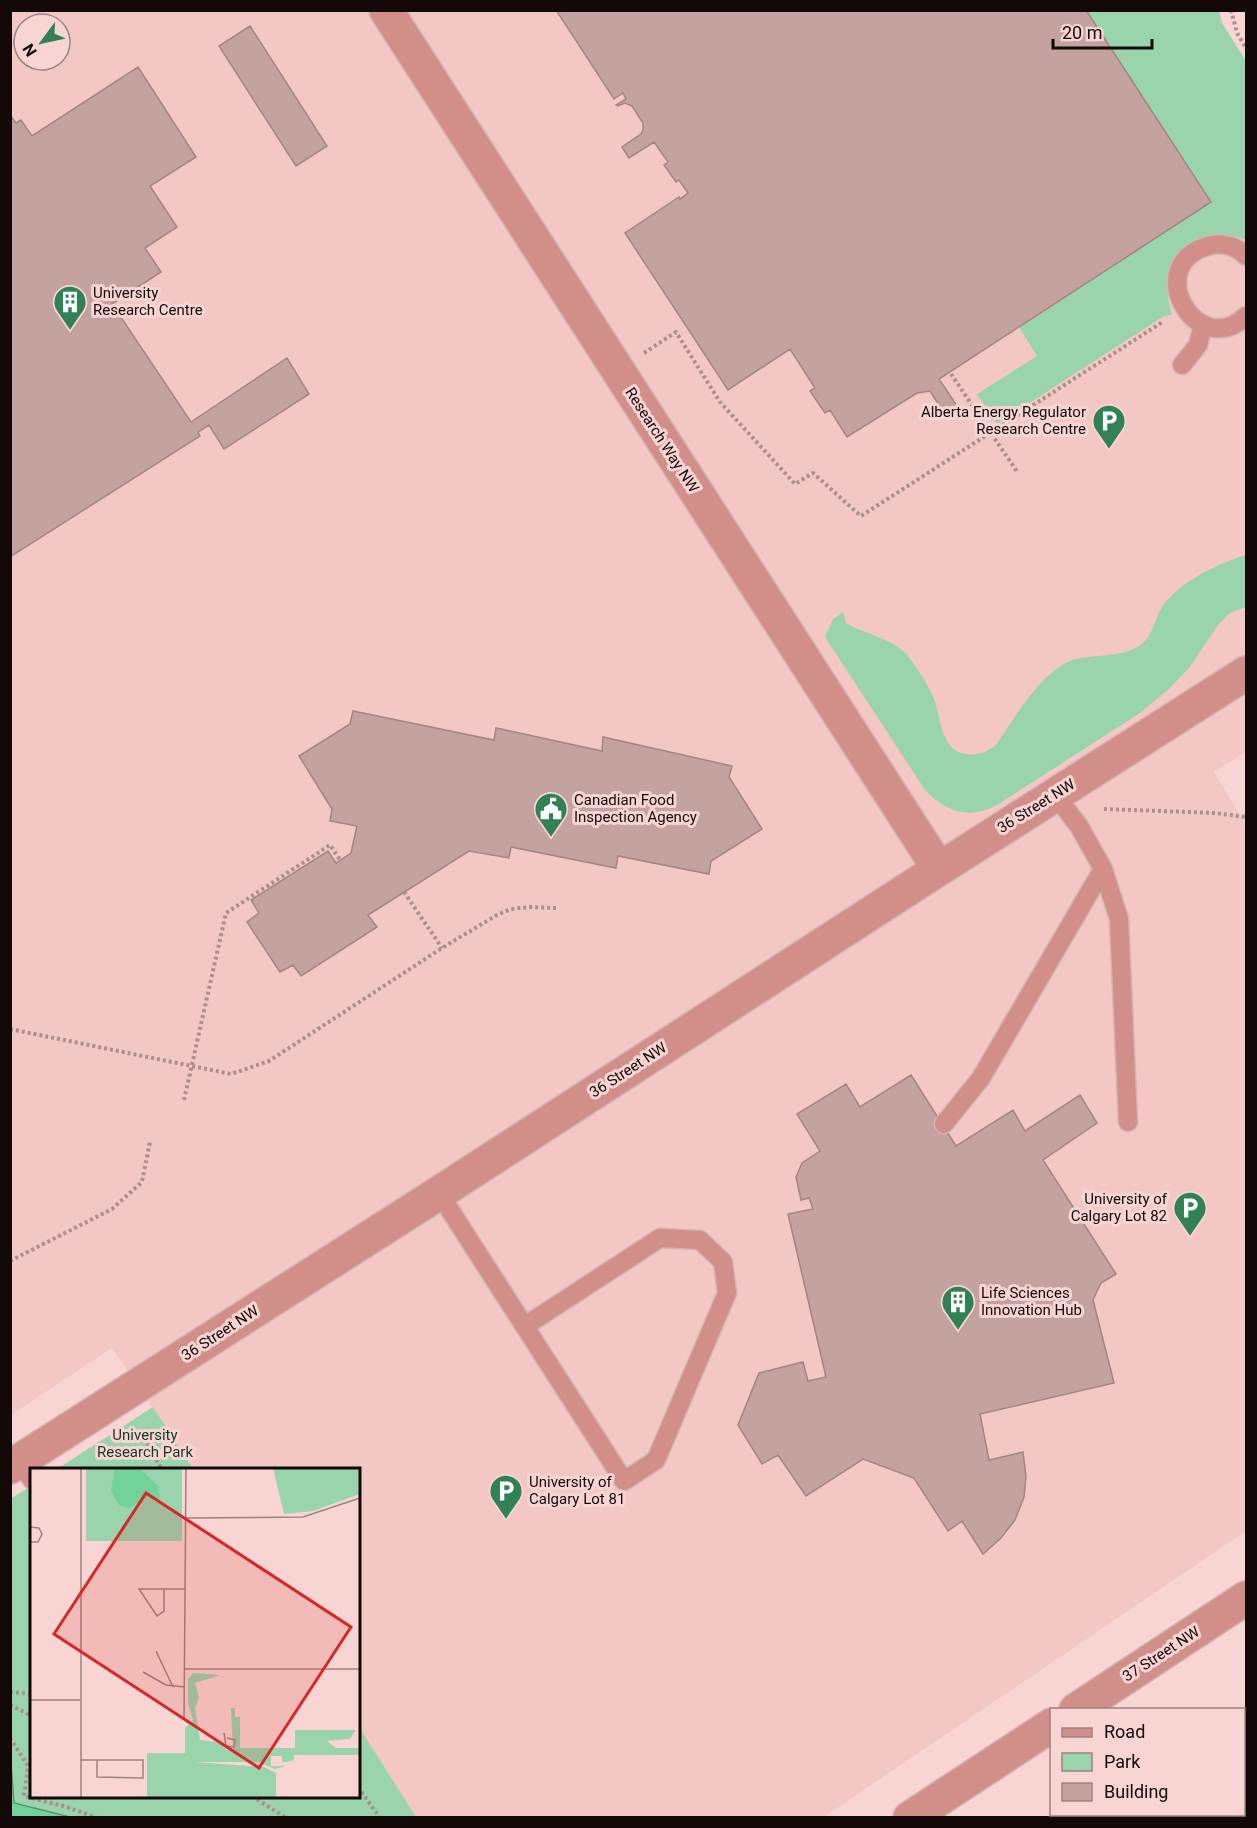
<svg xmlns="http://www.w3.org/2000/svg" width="1257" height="1828" font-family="Roboto,sans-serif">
	<rect width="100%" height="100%" fill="#f8d5d2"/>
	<path fill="#f3c8c4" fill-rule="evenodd" d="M 11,11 L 1195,11 L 1246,221 L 1246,752 L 1214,772 L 1246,825 L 1246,1531 L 824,1817 L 416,1817 L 359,1727 L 358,1470 L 193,1469 L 112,1348 L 11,1415 ZM 24,24 L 60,24 L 60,60 L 24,60 Z"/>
	<path fill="#99d4ad" d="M 1086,11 L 1219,11 L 1222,23 L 1246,61 L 1246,240 C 1195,221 1154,263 1172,315 L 1164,316 L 997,424 L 977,394 L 1037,356 L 1019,327 L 1210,202 Z
		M 1246,555 L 1246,607 L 1230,613 L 1218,625 L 1189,668 L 1170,688 L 1140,713 L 997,805 C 969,820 946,812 925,790 L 825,637 L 833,619 L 843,612 L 846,623 C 861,632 889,639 901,649 C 911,657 926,682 932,694 C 942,714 939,751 966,754 C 978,756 986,752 996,745 C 1014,718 1044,667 1076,659 C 1097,654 1119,658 1139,646 C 1154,637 1154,617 1164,604 C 1183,580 1219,563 1246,555 Z
		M 153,1407 L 193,1469 L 57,1469 Z
		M 31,1486 L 32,1796 L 358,1796 L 359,1727 L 416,1817 L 11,1817 L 10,1499 Z"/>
	<path fill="#73d298" stroke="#56966d" stroke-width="1.5" d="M 11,1763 L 14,1803 L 70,1817 L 11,1817 Z"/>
	<path fill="#c4a29f" stroke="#a58582" stroke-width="1.5" d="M 556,10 L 1086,10 L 1211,202 L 939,379 L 957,406 L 944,413 L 930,391 L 917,393 L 847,437 L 830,410 L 825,413 L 810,391 L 815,388 L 790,349 L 728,390 L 625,233 L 679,197 L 680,199 L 688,193 L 679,180 L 676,182 L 664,165 L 668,162 L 654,142 L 629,158 L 622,147 L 641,134 L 643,130 L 643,123 L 632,106 L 625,103 L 618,106 L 616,105 L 626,99 L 623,93 L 614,99 Z
		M 250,26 L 327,146 L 296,166 L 219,46 Z
		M 138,67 L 196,157 L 150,186 L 177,227 L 145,248 L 161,272 L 112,304 L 191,422 L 287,358 L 309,394 L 224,449 L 209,425 L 198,432 L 200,436 L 10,557 L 10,115 L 16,123 L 21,120 L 32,136 Z
		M 353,711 L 494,740 L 496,728 L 602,751 L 603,737 L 732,766 L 729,777 L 762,829 L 711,861 L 709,874 L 618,856 L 616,868 L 511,847 L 509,858 L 469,851 L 368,915 L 377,927 L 301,976 L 293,965 L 280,972 L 247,922 L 259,913 L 251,900 L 328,851 L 336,863 L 351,853 L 357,826 L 330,821 L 332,809 L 299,756 L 350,724 Z
		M 911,1075 L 956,1146 L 1013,1110 L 1025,1131 L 1080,1095 L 1097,1123 L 1043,1160 L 1116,1274 L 1101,1283 L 1093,1300 L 1114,1383 L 980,1414 L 989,1460 L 1023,1452 L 1026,1477 L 1024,1497 L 1015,1520 L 1001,1538 L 983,1554 L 962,1521 L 948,1531 L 914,1478 L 863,1459 L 806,1496 L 778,1455 L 762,1464 L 738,1425 L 759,1373 L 803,1362 L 808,1381 L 826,1377 L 788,1214 L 813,1209 L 809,1198 L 801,1200 L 796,1177 L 802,1163 L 820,1151 L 797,1114 L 846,1084 L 860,1107 Z
		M 1244,1741 L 1246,1745 L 1246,1818 L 1238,1818 L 1236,1814 L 1244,1814 Z
		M 1114,1814 L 1166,1814 L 1168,1818 L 1114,1818 Z"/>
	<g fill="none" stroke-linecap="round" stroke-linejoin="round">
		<g stroke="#d3b4b2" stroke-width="21">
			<path id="lane" d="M 1246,256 C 1236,246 1222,242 1208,246 C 1141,265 1197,362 1246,316
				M 1182,365 L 1198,345 L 1203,325
				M 1055,795 L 1079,826 L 1103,869 L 1119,919 L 1128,1122
				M 944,1124 L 981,1078 L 1103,869
				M 439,1193 L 624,1481 L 656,1460 L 727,1293 L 723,1262 L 700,1240 L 660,1238 L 525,1326
				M 20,1461 L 32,1480"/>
		</g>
		<g stroke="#d3b4b2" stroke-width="36">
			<path id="street" d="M 386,10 L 939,869
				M 10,1467 L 439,1193 L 939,869 L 1246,673
				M 1076,1710 L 1246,1598
				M 910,1818 L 1052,1725"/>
		</g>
		<path stroke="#aa908d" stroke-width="4" stroke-dasharray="3 3" stroke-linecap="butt" d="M 1231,10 L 1237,33 L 1246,48
			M 644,353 L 676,332 L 720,402 L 795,484 L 813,473 L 861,516 L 1164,321
			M 951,374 L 1018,473
			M 1104,809 L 1215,813 L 1246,817
			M 404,892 L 442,948
			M 10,1029 L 231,1074 L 269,1061 L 442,948 L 497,915 L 511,909 L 530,907 L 556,908
			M 184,1100 L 226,913 L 330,845 L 340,860
			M 10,1261 L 112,1209 L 142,1182 L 150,1142
			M 142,1433 L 162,1470
			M 10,1692 L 32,1694
			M 10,1705 L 32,1716
			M 10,1738 L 28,1766 L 24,1796 L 67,1807 L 97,1818
			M 358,1787 L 380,1818
			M 252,1796 L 286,1818"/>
		<use href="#lane" stroke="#d28f8a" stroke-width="18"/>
		<use href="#street" stroke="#d28f8a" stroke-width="33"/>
	</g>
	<defs>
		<g id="building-pin" transform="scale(1.725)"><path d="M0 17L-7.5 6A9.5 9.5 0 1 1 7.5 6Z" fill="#308254" stroke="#f8d5d2"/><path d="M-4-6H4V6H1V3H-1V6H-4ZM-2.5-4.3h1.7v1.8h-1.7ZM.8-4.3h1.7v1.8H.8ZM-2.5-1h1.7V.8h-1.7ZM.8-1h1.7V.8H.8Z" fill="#fff"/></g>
		<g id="parking-pin" transform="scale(1.725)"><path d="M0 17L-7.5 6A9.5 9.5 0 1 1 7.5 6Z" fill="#308254" stroke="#f8d5d2"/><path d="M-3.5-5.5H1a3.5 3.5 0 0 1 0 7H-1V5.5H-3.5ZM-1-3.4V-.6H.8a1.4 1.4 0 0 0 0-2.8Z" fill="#fff"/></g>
		<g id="civic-pin" transform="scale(1.725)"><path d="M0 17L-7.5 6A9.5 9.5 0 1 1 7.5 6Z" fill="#308254" stroke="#f8d5d2"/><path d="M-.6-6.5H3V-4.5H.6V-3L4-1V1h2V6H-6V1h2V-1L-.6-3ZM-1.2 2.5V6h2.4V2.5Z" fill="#fff"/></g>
	</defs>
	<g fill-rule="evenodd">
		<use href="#building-pin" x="70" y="302"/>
		<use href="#parking-pin" x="1109" y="421"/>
		<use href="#civic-pin" x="551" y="809"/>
		<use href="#parking-pin" x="1190" y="1208"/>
		<use href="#building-pin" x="958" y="1302"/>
		<use href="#parking-pin" x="506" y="1491"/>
	</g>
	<g text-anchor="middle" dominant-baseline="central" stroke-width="6" stroke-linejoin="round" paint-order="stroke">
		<g font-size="15" fill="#130908" stroke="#f8d5d2" text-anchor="start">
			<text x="93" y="293">University<tspan x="93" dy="17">Research Centre</tspan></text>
			<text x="1086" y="412" text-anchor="end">Alberta Energy Regulator<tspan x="1086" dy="17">Research Centre</tspan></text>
			<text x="574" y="800">Canadian Food<tspan x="574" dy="17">Inspection Agency</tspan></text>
			<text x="1167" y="1199" text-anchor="end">University of<tspan x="1167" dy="17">Calgary Lot 82</tspan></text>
			<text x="981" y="1293">Life Sciences<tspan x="981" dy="17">Innovation Hub</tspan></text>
			<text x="529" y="1482">University of<tspan x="529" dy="17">Calgary Lot 81</tspan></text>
		</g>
		<g font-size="15" fill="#130908" stroke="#f8d5d2">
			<text transform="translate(662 440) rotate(57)">Research Way NW</text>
			<text transform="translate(1036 806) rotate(-32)">36 Street NW</text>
			<text transform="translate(628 1070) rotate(-33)">36 Street NW</text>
			<text transform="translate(220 1333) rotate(-33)">36 Street NW</text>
			<text transform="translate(1161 1654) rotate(-33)">37 Street NW</text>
		</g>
		<g font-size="15" fill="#113a23" stroke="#f8d5d2">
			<text x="145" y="1435">University<tspan x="145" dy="17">Research Park</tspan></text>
		</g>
	</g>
	<g transform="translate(30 1468)">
		<rect width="330" height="330" fill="#f8d5d2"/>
		<path d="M 56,0 L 152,0 L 152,73 L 56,73 ZM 243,0 L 330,0 L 330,26 L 283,43 L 254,46 ZM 163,205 L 191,207 L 165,215 L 169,230 L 165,240 L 170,272 L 189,274 L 197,282 L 203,281 L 201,240 L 205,240 L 205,249 L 210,249 L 210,280 L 265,280 L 265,262 L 326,262 L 320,271 L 297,273 L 306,280 L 330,280 L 330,287 L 264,287 L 264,292 L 256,294 L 252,294 L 252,288 L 241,288 L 241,298 L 256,298 L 245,301 L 229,294 L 164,294 L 234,299 L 246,305 L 246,330 L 117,330 L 117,285 L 155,285 L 155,260 L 163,252 L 158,235 L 158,211 Z" fill="#99d4ad"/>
		<path d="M 85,0 L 109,0 L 128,18 L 130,31 L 117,29 L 99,40 L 89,37 L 81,22 Z" fill="#73d298"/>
		<path fill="none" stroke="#9c8381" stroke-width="1.5" d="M 51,0 L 51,330M 155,50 L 273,49 L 330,30M 0,59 L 9,60 L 12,66 L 8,74 L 0,74M 134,121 L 134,143 L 127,148 L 109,121 L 155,121M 126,183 L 143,219M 155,201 L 330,201M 113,204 L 136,217 L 155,219M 0,232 L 50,232M 154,252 L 156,0M 194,265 L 196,278 L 204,279 L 205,272 L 197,270M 50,292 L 113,292 L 113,310 L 67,309 L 67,292"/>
		<path fill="#d62828" fill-opacity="0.15" stroke="#d62828" stroke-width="3" d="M 116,25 L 321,159 L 229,300 L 24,166 Z"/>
		<rect width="330" height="330" fill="none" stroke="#130908" stroke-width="3"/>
	</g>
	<rect width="1257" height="1828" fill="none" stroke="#130908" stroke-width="24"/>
	<rect x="1050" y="1708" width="195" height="108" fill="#f8d5d2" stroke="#9c8381" stroke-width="1.5"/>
	<rect x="1062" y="1728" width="30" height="9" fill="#d28f8a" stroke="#9c8381" stroke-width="1.5"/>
	<text x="1104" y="1738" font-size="18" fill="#130908">Road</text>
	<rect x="1062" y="1753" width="30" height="18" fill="#99d4ad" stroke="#9c8381" stroke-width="1.5"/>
	<text x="1104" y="1768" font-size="18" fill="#130908">Park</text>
	<rect x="1062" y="1783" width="30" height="18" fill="#c4a29f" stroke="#9c8381" stroke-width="1.5"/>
	<text x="1104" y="1798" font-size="18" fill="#130908">Building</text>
	<g transform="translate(42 42) rotate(237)"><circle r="28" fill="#f8d5d2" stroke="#9c8381" stroke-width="1.5"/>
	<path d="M0-4.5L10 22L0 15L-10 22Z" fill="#308254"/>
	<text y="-9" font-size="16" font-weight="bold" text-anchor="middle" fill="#130908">N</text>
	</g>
	<path d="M1053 39v9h99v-9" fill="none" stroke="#130908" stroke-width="3"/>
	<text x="1062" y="39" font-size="18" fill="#130908" stroke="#f8d5d2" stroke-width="4.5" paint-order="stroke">20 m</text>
</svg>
